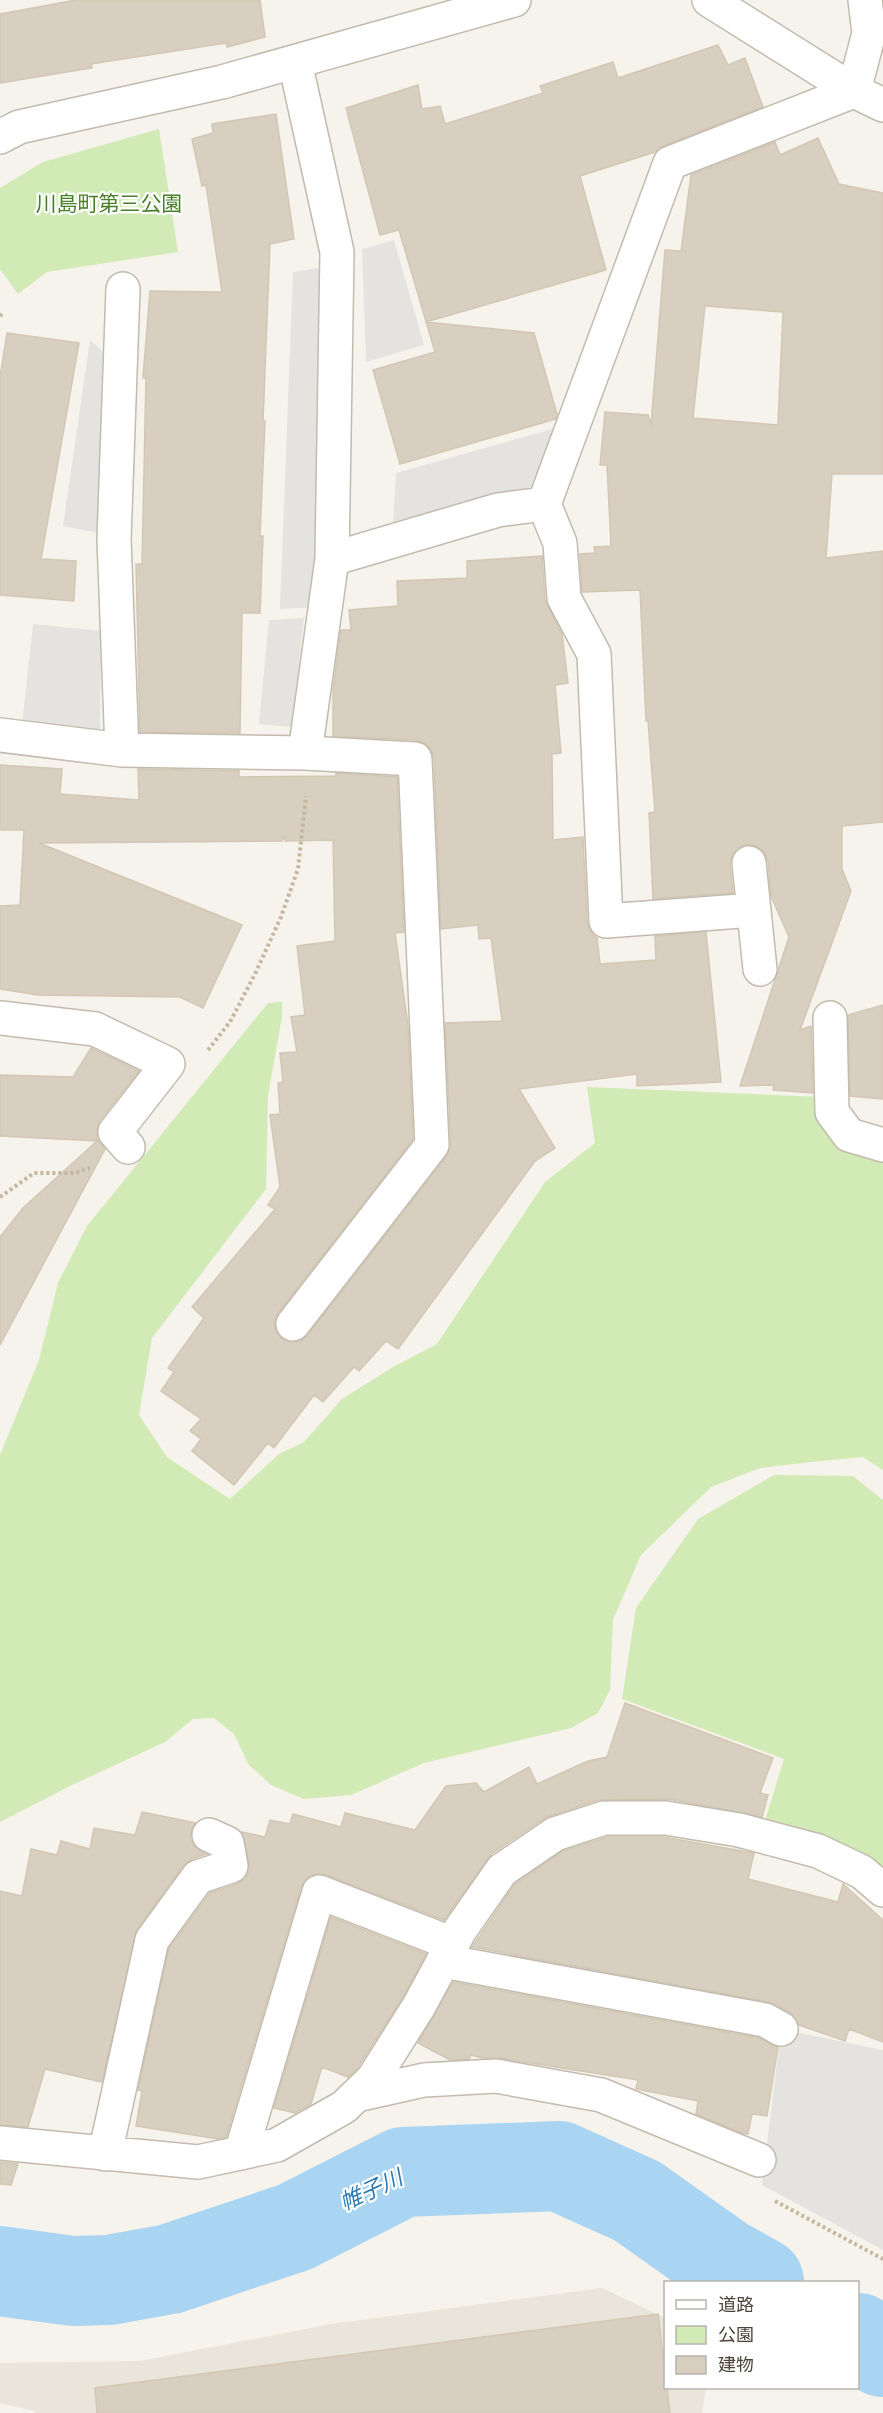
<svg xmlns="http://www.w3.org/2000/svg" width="883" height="2413" font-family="'DM Sans','Noto Sans JP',sans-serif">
	<rect width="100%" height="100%" fill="#f6f3ec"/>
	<path fill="#eae5da" d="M 602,2288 L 665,2318 L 666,2388 L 706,2388 L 702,2413 L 35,2413 L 34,2411 L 0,2403 L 0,2363 L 140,2361 L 331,2324 Z"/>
	<path fill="#d2eab5" d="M 159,129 L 178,252 L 47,272 L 18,294 L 0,269 L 0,188 L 43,162 Z
		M 282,1002 L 282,1017 L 268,1095 L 266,1189 L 152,1338 L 139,1415 L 167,1457 L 230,1499 L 279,1454 L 304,1442 L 342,1399 L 393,1367 L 437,1344 L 545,1182 L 595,1143 L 587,1087 L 821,1097 L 831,1138 L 883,1161 L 883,1470 L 863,1457 L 811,1462 L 760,1468 L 711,1487 L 641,1555 L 613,1620 L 610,1690 L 598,1713 L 571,1728 L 424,1763 L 351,1795 L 304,1799 L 271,1785 L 248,1764 L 234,1734 L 214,1718 L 193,1719 L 165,1742 L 74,1784 L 0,1822 L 0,1455 L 39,1360 L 58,1283 L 87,1226 L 268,1003 Z
		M 774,1475 L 853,1476 L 883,1500 L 883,1878 L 763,1827 L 784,1759 L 622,1699 L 636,1608 L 698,1519 Z"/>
	<path fill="#e5e3e0" d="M 394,240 L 424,345 L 366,362 L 362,249 Z
		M 329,266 L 318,607 L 280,609 L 293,272 Z
		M 90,340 L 114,362 L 103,534 L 63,526 Z
		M 563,426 L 541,484 L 393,526 L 396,473 Z
		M 304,618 L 292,727 L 259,724 L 269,620 Z
		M 33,624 L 101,631 L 100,735 L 22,724 Z
		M 781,2029 L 883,2050 L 883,2250 L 762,2185 Z"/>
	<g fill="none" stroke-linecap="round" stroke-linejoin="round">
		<path stroke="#a9d4f2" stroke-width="90" d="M 0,2271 L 73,2281 L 109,2280 L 170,2269 L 295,2227 L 403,2172 L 559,2166 L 637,2201 L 723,2262 L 759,2282
			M 858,2338 L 883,2352"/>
	</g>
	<path fill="#d8cfc1" stroke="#d3c7b4" stroke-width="1.5" fill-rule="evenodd" d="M 76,0 L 260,0 L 265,37 L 227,47 L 226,43 L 91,64 L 92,68 L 0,83 L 0,14 Z
		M 718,45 L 728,65 L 745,58 L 763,107 L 663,146 L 655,152 L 580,176 L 606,270 L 426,322 L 534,333 L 557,414 L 556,419 L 400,464 L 373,370 L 435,352 L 399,230 L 380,235 L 346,108 L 418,85 L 422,109 L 440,106 L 445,124 L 543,93 L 540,86 L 613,62 L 618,78 Z
		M 276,114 L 294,239 L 270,244 L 263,421 L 265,421 L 260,536 L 263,536 L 260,613 L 242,613 L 240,733 L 140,732 L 136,564 L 142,564 L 146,378 L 143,378 L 150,291 L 222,292 L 206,185 L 202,186 L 192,139 L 213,133 L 212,124 Z
		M 818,138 L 839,184 L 883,193 L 883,474 L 832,474 L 826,558 L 883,551 L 883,822 L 842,826 L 842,869 L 851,891 L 800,1030 L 811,1026 L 813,1093 L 773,1090 L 774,1085 L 740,1086 L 789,937 L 771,896 L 768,861 L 764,852 L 756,846 L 746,844 L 739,848 L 732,855 L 730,865 L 733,893 L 653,899 L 649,813 L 655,812 L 648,721 L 646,721 L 640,590 L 582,592 L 580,554 L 595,553 L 594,547 L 611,546 L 607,465 L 600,465 L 605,412 L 648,415 L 651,425 L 665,250 L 681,251 L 691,175 L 775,142 L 780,155 ZM 705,306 L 783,312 L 778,425 L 693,418 Z
		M 7,333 L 79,343 L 41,559 L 76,561 L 74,601 L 0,595 L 0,377 Z
		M 542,556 L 545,600 L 562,634 L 568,683 L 555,685 L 561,753 L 552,754 L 553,840 L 583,837 L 587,922 L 590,931 L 597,938 L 600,964 L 656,960 L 655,936 L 706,932 L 721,1082 L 637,1086 L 637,1074 L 519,1089 L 555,1148 L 535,1161 L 398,1349 L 386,1341 L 359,1371 L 354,1367 L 323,1402 L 314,1395 L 274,1448 L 268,1443 L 234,1485 L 192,1451 L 201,1439 L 190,1431 L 201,1419 L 161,1391 L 174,1372 L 168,1368 L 204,1318 L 192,1307 L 275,1209 L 268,1205 L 280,1187 L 270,1115 L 280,1114 L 278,1083 L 283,1082 L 280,1053 L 297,1052 L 291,1017 L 305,1015 L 297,946 L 335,941 L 333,840 L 285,841 L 285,835 L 282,841 L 39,843 L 242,925 L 203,1008 L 180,997 L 38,995 L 0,989 L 0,906 L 20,905 L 24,830 L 0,830 L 0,765 L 62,769 L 60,794 L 139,800 L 138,769 L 239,771 L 239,777 L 336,776 L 336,773 L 397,777 L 404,932 L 395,933 L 408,1025 L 413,1139 L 278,1313 L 274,1322 L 276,1332 L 281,1338 L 290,1342 L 300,1342 L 308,1335 L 447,1156 L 451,1144 L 445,1023 L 502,1021 L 491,938 L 479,939 L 478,925 L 441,929 L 434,758 L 431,749 L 424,743 L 416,740 L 333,736 L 333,690 L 341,630 L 351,630 L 349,610 L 398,606 L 397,581 L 467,578 L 467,561 Z
		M 883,1005 L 883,1099 L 850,1096 L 848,1015 Z
		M 91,1048 L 139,1071 L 100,1120 L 97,1129 L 97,1141 L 0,1136 L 0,1075 L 73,1077 Z
		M 98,1140 L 105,1149 L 0,1345 L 0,1237 L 23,1208 Z
		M 625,1703 L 773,1758 L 760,1793 L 768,1795 L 762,1817 L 669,1799 L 598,1800 L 545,1818 L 491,1854 L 444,1920 L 326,1875 L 316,1874 L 307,1878 L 301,1887 L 226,2137 L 218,2139 L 136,2126 L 142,2091 L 138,2090 L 169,1948 L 210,1893 L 237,1884 L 245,1879 L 249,1871 L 249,1863 L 242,1832 L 265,1837 L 270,1820 L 290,1824 L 293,1814 L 341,1827 L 345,1813 L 415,1830 L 446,1786 L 476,1783 L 484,1792 L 529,1767 L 537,1784 L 588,1761 L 607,1757 Z
		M 142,1812 L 196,1823 L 192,1828 L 190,1838 L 194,1846 L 206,1854 L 192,1859 L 183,1866 L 137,1929 L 102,2082 L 45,2069 L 28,2127 L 0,2125 L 0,1891 L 22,1896 L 31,1849 L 57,1855 L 61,1841 L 90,1849 L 94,1828 L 135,1835 Z
		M 607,1837 L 664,1837 L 754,1853 L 748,1879 L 838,1902 L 843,1884 L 883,1920 L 883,2042 L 849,2029 L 845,2041 L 799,2025 L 791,2013 L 768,2002 L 472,1947 L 515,1884 L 563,1851 Z
		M 331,1917 L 426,1954 L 403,1997 L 358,2067 L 348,2077 L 322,2067 L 311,2104 L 295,2113 L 274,2108 Z
		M 453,1982 L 759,2038 L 778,2047 L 767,2116 L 752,2114 L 748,2134 L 742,2133 L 696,2114 L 698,2101 L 636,2089 L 638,2080 L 499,2058 L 482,2058 L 471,2055 L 469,2059 L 450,2060 L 418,2043 Z
		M 0,2162 L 18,2164 L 11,2185 L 0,2184 Z
		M 658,2314 L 670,2413 L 97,2413 L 95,2388 Z"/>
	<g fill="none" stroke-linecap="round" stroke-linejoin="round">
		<g stroke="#c2bbae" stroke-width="36">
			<path id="minor" d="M 709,0 L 854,91 L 883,105
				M 295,62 L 337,252 L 332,559
				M 854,91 L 869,33 L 865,0
				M 0,137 L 19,127 L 222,82 L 514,0
				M 544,504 L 560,543 L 564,598 L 594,654 L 606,921 L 754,910
				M 0,735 L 122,750 L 305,753 L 332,559 L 498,510 L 544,504 L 670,163 L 854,91
				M 122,750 L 114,539 L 123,289
				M 749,863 L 760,969
				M 0,1018 L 95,1029 L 168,1064 L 115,1132 L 128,1147
				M 830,1018 L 832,1112 L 849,1135 L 883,1145
				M 293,1324 L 432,1145 L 415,759 L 305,753
				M 443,1961 L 765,2020 L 781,2029
				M 357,2095 L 424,2080 L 496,2076 L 601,2095 L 759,2160
				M 0,2143 L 198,2162 L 277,2145 L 344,2107 L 373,2079 L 419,2006 L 460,1930 L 502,1870 L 555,1834 L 604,1818 L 666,1818 L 739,1830 L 818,1851 L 862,1872 L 883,1890
				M 241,2153 L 319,1892 L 453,1944
				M 105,2154 L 152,1940 L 198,1877 L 231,1866 L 227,1843 L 209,1835"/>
		</g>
		<path stroke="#c4b79f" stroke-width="4" stroke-dasharray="3 3" stroke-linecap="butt" d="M 0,316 L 2,314
			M 208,1050 L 230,1022 L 255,974 L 281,917 L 298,869 L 306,796
			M 0,1197 L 34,1173 L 75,1173 L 90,1168
			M 775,2201 L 883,2259"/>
		<use href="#minor" stroke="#fff" stroke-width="33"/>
	</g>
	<g text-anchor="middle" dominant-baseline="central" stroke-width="4.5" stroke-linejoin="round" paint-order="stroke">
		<g font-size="21" fill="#4a7f2a" stroke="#fff">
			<text x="109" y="204">川島町第三公園</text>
		</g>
		<g font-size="22" font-style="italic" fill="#2e7ab2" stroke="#fff">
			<text transform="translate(371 2190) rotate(-25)">帷子川</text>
		</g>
	</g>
	<rect x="664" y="2281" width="195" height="108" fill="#ffffff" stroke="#b7b4b0" stroke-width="1.5"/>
	<rect x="676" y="2300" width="30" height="9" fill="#ffffff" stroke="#b7b4b0" stroke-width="1.5"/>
	<text x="718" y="2311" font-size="18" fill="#4b4439">道路</text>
	<rect x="676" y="2326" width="30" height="18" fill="#d2eab5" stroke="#b7b4b0" stroke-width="1.5"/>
	<text x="718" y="2341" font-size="18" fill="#4b4439">公園</text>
	<rect x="676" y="2356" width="30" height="18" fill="#d8cfc1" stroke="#b7b4b0" stroke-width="1.5"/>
	<text x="718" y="2371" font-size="18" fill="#4b4439">建物</text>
</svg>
